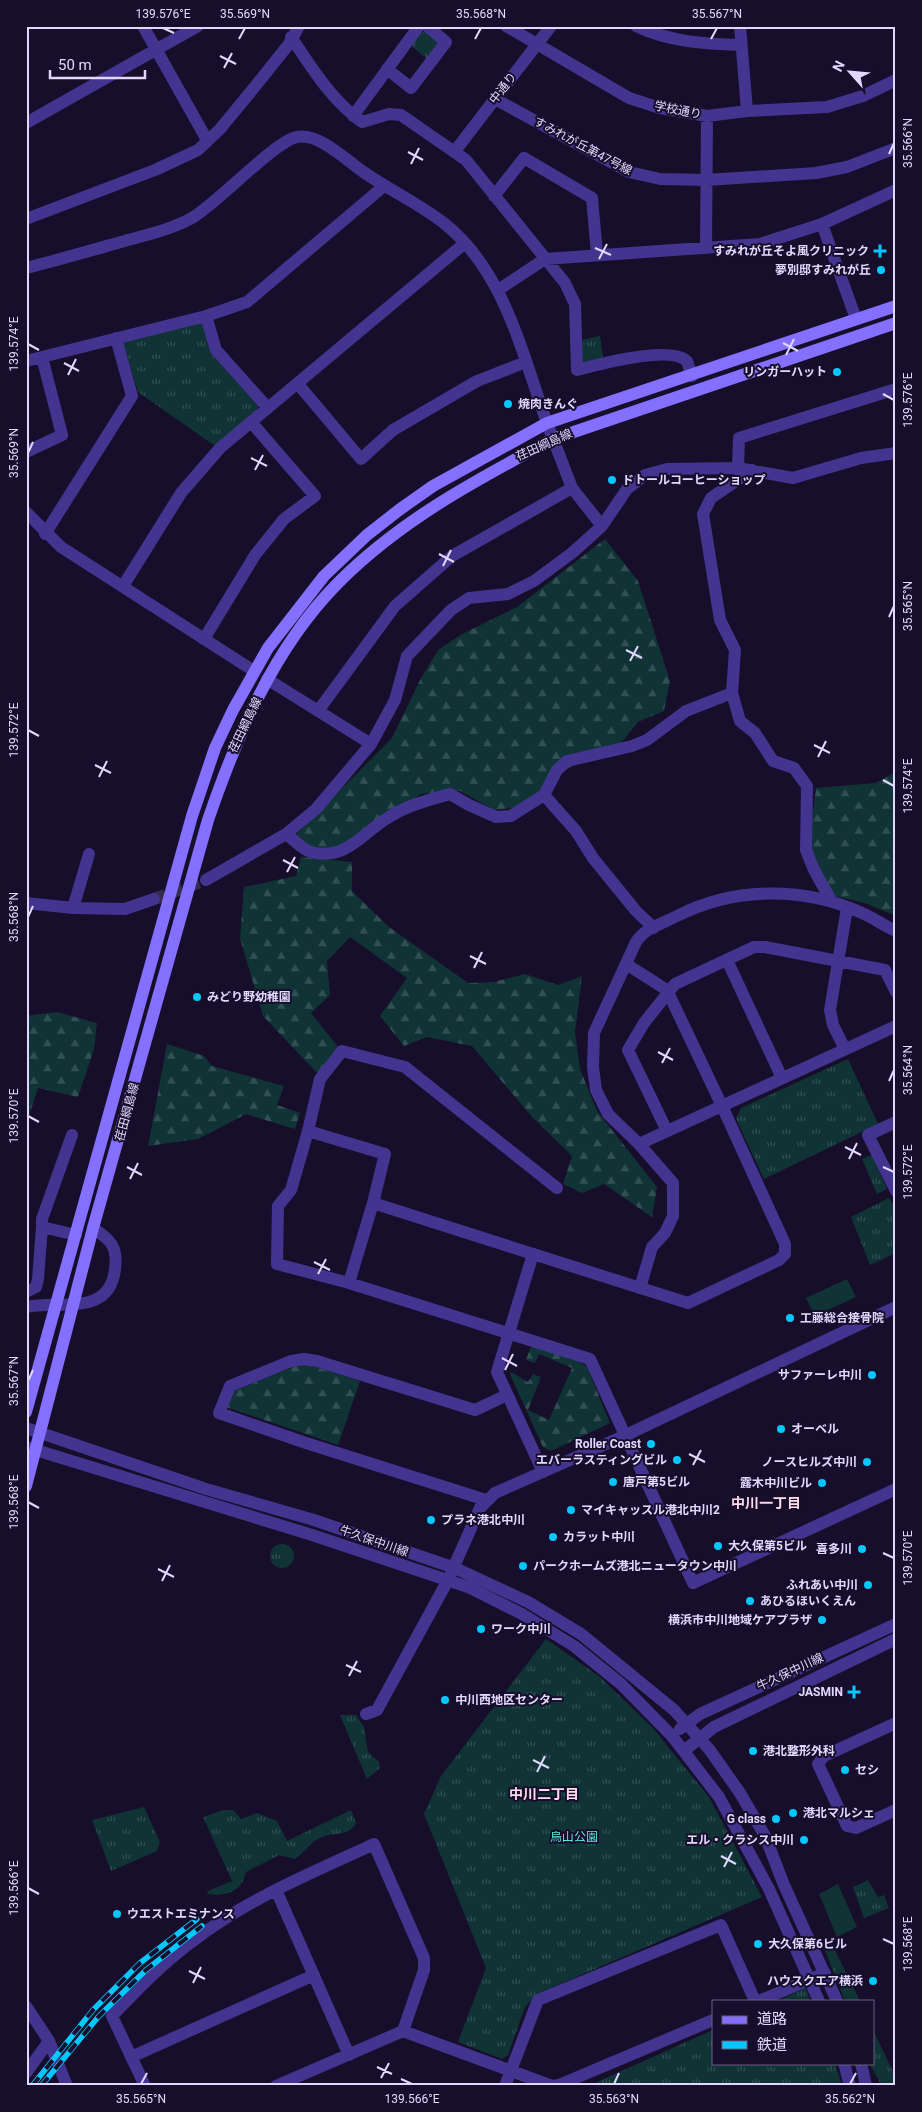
<svg xmlns="http://www.w3.org/2000/svg" width="922" height="2112" font-family="Roboto,'Noto Sans JP',sans-serif">
	<defs>
		<pattern id="grass-tufts" width="24" height="20" patternUnits="userSpaceOnUse" patternTransform="scale(1.25)"><rect width="24" height="20" fill="#103336"/><path d="M3 7l-1-3M5 7V3M7 7l1-3M15 17l-1-3M17 17v-4M19 17l1-3" fill="none" stroke="#325054"/></pattern>
		<pattern id="forest-firs" width="22" height="20" patternUnits="userSpaceOnUse" patternTransform="scale(1.25)"><rect width="22" height="20" fill="#103336"/><path d="M5 1l3.5 6h-7zM16 11l3.5 6h-7z" fill="#325054"/></pattern>
	</defs>
	<rect width="100%" height="100%" fill="#170e2b"/>
	<path fill="url(#grass-tufts)" d="M 427,32 L 438,42 L 429,60 L 410,45 L 420,33 Z
		M 202,322 L 211,354 L 259,406 L 246,423 L 215,446 L 138,392 L 123,342 Z
		M 600,336 L 603,358 L 581,364 L 581,340 Z
		M 848,1059 L 878,1124 L 764,1179 L 736,1119 L 741,1108 Z
		M 872,1155 L 887,1189 L 877,1194 L 862,1159 Z
		M 889,1198 L 896,1209 L 896,1253 L 870,1265 L 851,1217 Z
		M270 1556a12 12 0 1 1 24 0a12 12 0 1 1-24 0Z
		M 546,1639 L 600,1677 L 652,1727 L 709,1797 L 762,1897 L 537,1994 L 525,2007 L 508,2055 L 502,2059 L 458,2042 L 486,1968 L 424,1814 L 441,1776 Z
		M 340,1715 L 356,1715 L 364,1727 L 368,1752 L 379,1762 L 380,1768 L 367,1779 Z
		M 144,1807 L 160,1842 L 157,1851 L 111,1871 L 92,1820 Z
		M 223,1810 L 233,1810 L 241,1819 L 257,1813 L 277,1821 L 287,1841 L 351,1810 L 356,1823 C 347,1839 333,1830 318,1839 C 309,1844 304,1853 295,1859 L 279,1855 L 246,1872 C 242,1892 225,1897 207,1894 L 208,1891 L 232,1881 L 203,1817 Z
		M 868,1880 L 878,1897 L 884,1895 L 889,1908 L 864,1918 L 853,1887 Z
		M 829,1938 L 860,2001 L 845,2001 L 822,1943 Z
		M 806,1988 L 810,2001 L 778,2001 L 805,1988 Z
		M 713,2030 L 713,2063 L 835,2063 L 842,2086 L 599,2086 L 597,2082 Z
		M 873,2030 L 896,2078 L 896,2086 L 882,2086 L 869,2063 L 873,2063 Z"/>
	<path fill="url(#forest-firs)" d="M 605,539 L 638,581 L 670,681 L 664,711 L 638,722 L 617,748 L 551,775 L 540,793 L 513,808 L 494,810 L 460,791 L 421,794 L 336,849 L 312,851 L 296,835 L 392,738 L 420,680 L 438,650 L 462,634 L 517,607 Z
		M 896,772 L 896,916 L 865,903 L 830,895 L 809,843 L 816,788 L 875,783 Z
		M 301,857 L 352,862 L 352,891 L 389,927 L 468,983 L 494,982 L 525,974 L 558,985 L 582,976 L 575,1032 L 580,1069 L 597,1111 L 657,1187 L 652,1217 L 604,1184 L 582,1193 L 563,1184 L 572,1156 L 532,1117 L 472,1046 L 427,1037 L 404,1046 L 380,1016 L 407,978 L 350,937 L 327,961 L 330,995 L 311,1013 L 339,1048 L 317,1073 L 263,1016 L 240,938 L 244,887 L 296,876 Z
		M 57,1012 L 97,1023 L 94,1049 L 78,1097 L 38,1088 L 26,1124 L 26,1016 Z
		M 167,1044 L 204,1056 L 212,1066 L 284,1086 L 277,1105 L 300,1113 L 295,1129 L 246,1114 L 198,1139 L 148,1146 Z
		M 531,1346 L 576,1360 L 587,1367 L 610,1423 L 551,1451 L 543,1447 L 510,1374 L 511,1372 L 528,1382 L 533,1374 L 541,1377 L 528,1410 L 549,1420 L 572,1368 L 539,1354 L 535,1363 L 526,1360 Z
		M 303,1363 L 360,1381 L 338,1445 L 226,1407 L 231,1392 Z"/>
	<path fill="#103336" d="M 847,1279 L 856,1297 L 815,1316 L 806,1298 Z
		M 838,1884 L 857,1927 L 837,1937 L 819,1894 Z"/>
	<g fill="none" stroke-linecap="round" stroke-linejoin="round">
		<path stroke="#352c4b" stroke-width="12" stroke-dasharray="12 6" stroke-linecap="butt" d="M 154,899 L 206,880"/>
		<path stroke="#43348f" stroke-width="12" d="M 143,26 L 207,140
			M 506,26 L 629,98 L 660,108 L 707,116 L 747,111 L 827,107 L 863,96 L 896,80
			M 636,26 C 670,42 705,44 741,45
			M 740,26 L 747,111
			M 291,37 C 312,68 331,100 362,122 L 389,114 L 401,115 L 466,160 L 565,283 L 575,304 L 577,370 C 599,364 670,345 687,361 L 692,376
			M 387,69 L 411,88 L 446,42 L 427,26
			M 495,99 L 629,172 L 660,179 L 706,180 L 816,173 L 847,167 L 896,148
			M 353,116 L 419,26
			M 26,123 L 198,26
			M 455,151 L 551,26
			M 494,196 L 524,158 L 592,198 L 597,254
			M 26,219 L 155,170 L 198,150 L 220,129 L 257,84 L 289,44 L 299,26
			M 822,224 L 856,319
			M 706,248 L 707,116
			M 498,290 L 545,259 L 760,244 L 822,224 L 896,190
			M 206,316 L 216,350 L 268,408
			M 26,361 L 206,316 L 247,302 L 384,186
			M 298,384 L 361,459 L 393,430 L 477,381 L 526,362
			M 547,423 L 572,488 L 602,526
			M 26,452 L 62,435 L 42,357
			M 738,468 L 739,438 L 896,389
			M 752,470 L 711,498 L 703,514 L 720,620 L 735,650 L 732,693 L 740,721 L 755,733 L 773,761 L 794,768 L 807,786 L 806,850 L 814,870 L 832,902
			M 45,534 L 132,396 L 116,338
			M 123,586 L 181,493 L 220,448 L 465,243
			M 204,639 L 255,555 L 284,519 L 315,496 L 251,422
			M 267,679 L 371,744
			M 318,711 L 395,606 L 452,556 L 572,488
			M 544,795 L 576,831 L 593,858 L 636,911 L 654,928
			M 286,834 C 293,839 303,850 311,852 C 345,861 362,834 386,819 C 405,806 428,800 450,794 L 469,805 L 496,817 L 511,816 L 544,795 L 557,770 L 567,761 L 632,746 L 647,740 L 686,711 L 732,693
			M 206,880 L 286,834 L 316,809 L 371,744 L 395,700 L 407,656 L 451,610 L 469,598 L 508,594 L 534,581 L 572,553 L 602,526 L 627,489 L 645,475 L 667,469 L 738,468 L 793,478 L 861,458 L 896,453
			M 26,903 L 73,908 L 125,909 L 154,899
			M 73,908 L 89,854
			M 727,960 L 782,1078
			M 626,964 L 667,990 L 722,1106
			M 845,1049 L 833,1025 L 830,1010 L 847,908
			M 896,1122 L 868,1135 L 896,1191
			M 308,1131 L 320,1079 L 342,1051 L 405,1067 L 557,1188
			M 667,1131 L 628,1050 L 644,1023 L 675,984 L 754,947 L 765,947 L 885,970 L 896,992
			M 72,1135 L 42,1219 L 42,1227 L 76,1235
			M 373,1203 L 533,1254
			M 349,1283 L 373,1203 L 385,1154 L 308,1131 L 291,1190 L 278,1206 L 277,1264 L 349,1283 L 590,1359 L 693,1583 L 896,1489
			M 640,1288 L 652,1247 L 665,1233 L 673,1216 L 673,1183 L 639,1144 L 608,1114 L 596,1090 L 593,1067 L 594,1033 L 636,942 C 645,928 661,924 677,916 C 734,887 803,886 862,913 C 874,918 884,926 896,931
			M 26,1292 L 36,1287 L 38,1279 L 42,1227
			M 26,1307 C 60,1300 110,1317 115,1269 C 118,1247 111,1240 93,1228
			M 486,1500 L 306,1443 L 219,1413 L 230,1386 L 291,1361 L 304,1359 L 317,1361 L 475,1410 L 507,1395
			M 366,1714 L 377,1710 L 448,1580
			M 896,1723 L 824,1756 L 818,1764 L 847,1826 L 856,1828 L 896,1810
			M 276,1890 L 349,2055
			M 759,2001 L 825,1973
			M 26,2006 L 49,2041 L 67,2086
			M 131,2057 L 314,1975
			M 26,2073 L 49,2041
			M 145,2086 L 112,2016 C 138,1989 163,1963 193,1941 C 247,1899 312,1873 374,1844 L 424,1958 L 424,1970 L 403,2031
			M 276,2086 L 403,2031 L 552,2086
			M 505,2086 L 538,2000 L 721,1925 L 755,2001
			M 553,2086 L 559,2085 L 713,2020"/>
		<path stroke="#43348f" stroke-width="12" d="M 26,268 C 58,260 89,251 121,242 C 145,235 170,230 192,218 C 219,202 275,141 297,137 C 319,133 345,159 362,171 C 389,190 420,204 445,224 C 505,272 522,354 547,423
			M 26,512 L 61,547 L 254,671
			M 639,1144 L 896,1026
			M 26,1428 L 206,1489 L 314,1520 L 455,1568 L 528,1602 L 581,1634 L 674,1710 L 709,1749 L 740,1793 L 765,1836 L 784,1885 L 837,2001
			M 26,1447 L 312,1535 L 468,1587 L 522,1614 L 574,1646 L 621,1684 L 672,1736 L 719,1797 L 769,1889 L 819,2001
			M 543,1472 L 497,1372 L 533,1254 L 688,1303 L 779,1260 L 785,1254 L 785,1244 L 722,1106
			M 451,1573 L 480,1508 L 495,1493 L 624,1436 L 896,1307
			M 680,1729 L 700,1714 L 896,1624
			M 685,1750 L 714,1727 L 896,1639
			M 844,2063 L 850,2086
			M 861,2063 L 866,2086"/>
		<path stroke="#846fff" stroke-width="12" d="M 26,1412 L 192,816 L 215,748 L 233,710 L 268,648 L 324,576 L 367,535 L 399,510 L 433,486 L 547,423 L 896,306
			M 26,1486 L 93,1228 L 208,820 C 237,736 273,649 337,584 C 399,521 476,480 553,439 L 896,323"/>
		<g stroke="#04c7ff" stroke-width="5.5">
			<path id="rail" d="M 32,2086 L 93,2010 L 140,1963 L 197,1919
				M 41,2086 L 99,2016 L 146,1970 L 202,1926"/>
		</g>
		<use href="#rail" stroke="#170e2b" stroke-width="4" stroke-dasharray="11" stroke-linecap="butt"/>
	</g>
	<path fill="none" stroke="#e1d8ff" stroke-width="2" d="M 163,28 L 174,33M 239,39 L 245,28M 475,39 L 481,28M 711,39 L 717,28M 220,56 L 236,64M 224,68 L 232,53M 408,152 L 423,160M 889,154 L 894,143M 411,164 L 419,148M 595,248 L 611,255M 599,259 L 607,244M 783,343 L 798,351M 28,344 L 39,350M 786,355 L 794,339M 64,363 L 79,371M 68,375 L 76,359M 883,394 L 894,400M 28,453 L 33,442M 251,458 L 267,466M 255,470 L 263,455M 439,554 L 454,562M 443,566 L 451,550M 889,617 L 894,606M 626,650 L 642,658M 630,661 L 638,646M 28,730 L 39,736M 814,745 L 830,753M 818,757 L 826,741M 95,765 L 111,773M 99,777 L 107,761M 883,780 L 894,786M 283,860 L 298,868M 287,872 L 295,857M 28,917 L 33,906M 470,956 L 486,964M 474,968 L 482,952M 658,1052 L 673,1060M 662,1063 L 670,1048M 889,1081 L 894,1070M 28,1116 L 39,1122M 845,1147 L 861,1155M 849,1159 L 857,1143M 127,1167 L 142,1175M 883,1167 L 894,1172M 130,1179 L 138,1163M 314,1262 L 330,1270M 318,1274 L 326,1259M 502,1358 L 517,1366M 505,1370 L 513,1354M 28,1381 L 33,1370M 689,1454 L 705,1462M 693,1465 L 701,1450M 28,1502 L 39,1508M 883,1553 L 894,1558M 158,1569 L 174,1577M 162,1581 L 170,1565M 346,1665 L 361,1672M 349,1676 L 357,1661M 533,1760 L 549,1768M 537,1772 L 545,1756M 721,1856 L 736,1864M 724,1867 L 732,1852M 28,1888 L 39,1894M 883,1939 L 894,1944M 189,1971 L 205,1979M 193,1983 L 201,1967M 377,2067 L 392,2074M 381,2078 L 389,2063M 401,2079 L 412,2084M 141,2084 L 147,2073M 614,2084 L 619,2073M 850,2084 L 856,2073"/>
	<g fill="#04c7ff" stroke="#170e2b" stroke-width="2">
		<path d="M877.5 243.5h5v5h5v5h-5v5h-5v-5h-5v-5h5z"/>
		<circle cx="881" cy="270" r="5"/>
		<circle cx="837" cy="372" r="5"/>
		<circle cx="508" cy="404" r="5"/>
		<circle cx="612" cy="480" r="5"/>
		<circle cx="197" cy="997" r="5"/>
		<circle cx="790" cy="1318" r="5"/>
		<circle cx="872" cy="1375" r="5"/>
		<circle cx="781" cy="1429" r="5"/>
		<circle cx="651" cy="1444" r="5"/>
		<circle cx="677" cy="1460" r="5"/>
		<circle cx="867" cy="1462" r="5"/>
		<circle cx="613" cy="1482" r="5"/>
		<circle cx="822" cy="1483" r="5"/>
		<circle cx="571" cy="1510" r="5"/>
		<circle cx="431" cy="1520" r="5"/>
		<circle cx="553" cy="1537" r="5"/>
		<circle cx="718" cy="1546" r="5"/>
		<circle cx="862" cy="1549" r="5"/>
		<circle cx="523" cy="1566" r="5"/>
		<circle cx="868" cy="1585" r="5"/>
		<circle cx="750" cy="1601" r="5"/>
		<circle cx="822" cy="1620" r="5"/>
		<circle cx="481" cy="1629" r="5"/>
		<path d="M851.5 1684.5h5v5h5v5h-5v5h-5v-5h-5v-5h5z"/>
		<circle cx="445" cy="1700" r="5"/>
		<circle cx="753" cy="1751" r="5"/>
		<circle cx="845" cy="1770" r="5"/>
		<circle cx="793" cy="1813" r="5"/>
		<circle cx="776" cy="1819" r="5"/>
		<circle cx="804" cy="1840" r="5"/>
		<circle cx="117" cy="1914" r="5"/>
		<circle cx="758" cy="1944" r="5"/>
		<circle cx="873" cy="1981" r="5"/>
	</g>
	<g text-anchor="middle" dominant-baseline="central" stroke-width="4" stroke-linejoin="round" paint-order="stroke">
		<g font-size="12" fill="#e1d8ff" stroke="#170e2b">
			<text transform="translate(503 88) rotate(-52)">中通り</text>
			<text transform="translate(678 110) rotate(11)">学校通り</text>
			<text transform="translate(583 146) rotate(28)">すみれが丘第47号線</text>
			<text transform="translate(544 445) rotate(-24)">荏田綱島線</text>
			<text transform="translate(245 725) rotate(-64)">荏田綱島線</text>
			<text transform="translate(127 1112) rotate(-75)">荏田綱島線</text>
			<text transform="translate(374 1541) rotate(19)">牛久保中川線</text>
			<text transform="translate(790 1672) rotate(-25)">牛久保中川線</text>
		</g>
		<g font-size="12" font-weight="bold" fill="#e1d8ff" stroke="#170e2b" text-anchor="start">
			<text x="869" y="251" text-anchor="end">すみれが丘そよ風クリニック</text>
			<text x="871" y="270" text-anchor="end">夢別邸すみれが丘</text>
			<text x="827" y="372" text-anchor="end">リンガーハット</text>
			<text x="518" y="404">焼肉きんぐ</text>
			<text x="622" y="480">ドトールコーヒーショップ</text>
			<text x="207" y="997">みどり野幼稚園</text>
			<text x="800" y="1318">工藤総合接骨院</text>
			<text x="862" y="1375" text-anchor="end">サファーレ中川</text>
			<text x="791" y="1429">オーベル</text>
			<text x="641" y="1444" text-anchor="end">Roller Coast</text>
			<text x="667" y="1460" text-anchor="end">エバーラスティングビル</text>
			<text x="857" y="1462" text-anchor="end">ノースヒルズ中川</text>
			<text x="623" y="1482">唐戸第5ビル</text>
			<text x="812" y="1483" text-anchor="end">露木中川ビル</text>
			<text x="581" y="1510">マイキャッスル港北中川2</text>
			<text x="441" y="1520">プラネ港北中川</text>
			<text x="563" y="1537">カラット中川</text>
			<text x="728" y="1546">大久保第5ビル</text>
			<text x="852" y="1549" text-anchor="end">喜多川</text>
			<text x="533" y="1566">パークホームズ港北ニュータウン中川</text>
			<text x="858" y="1585" text-anchor="end">ふれあい中川</text>
			<text x="760" y="1601">あひるほいくえん</text>
			<text x="812" y="1620" text-anchor="end">横浜市中川地域ケアプラザ</text>
			<text x="491" y="1629">ワーク中川</text>
			<text x="843" y="1692" text-anchor="end">JASMIN</text>
			<text x="455" y="1700">中川西地区センター</text>
			<text x="763" y="1751">港北整形外科</text>
			<text x="855" y="1770">セシ</text>
			<text x="803" y="1813">港北マルシェ</text>
			<text x="766" y="1819" text-anchor="end">G class</text>
			<text x="794" y="1840" text-anchor="end">エル・クラシス中川</text>
			<text x="127" y="1914">ウエストエミナンス</text>
			<text x="768" y="1944">大久保第6ビル</text>
			<text x="863" y="1981" text-anchor="end">ハウスクエア横浜</text>
		</g>
		<g font-size="12" fill="#57ecd9" stroke="#170e2b">
			<text x="574" y="1837">烏山公園</text>
		</g>
		<g font-size="14" font-weight="bold" fill="#ffdaed" stroke="#170e2b">
			<text x="766" y="1503">中川一丁目</text>
			<text x="544" y="1794">中川二丁目</text>
		</g>
	</g>
	<rect width="922" height="2112" fill="none" stroke="#170e2b" stroke-width="55"/>
	<rect x="712" y="2000" width="162" height="65" fill="#170e2b" stroke="#685f80"/>
	<rect x="722" y="2016" width="25" height="8" fill="#846fff" stroke="#685f80"/>
	<text x="757" y="2024" font-size="15" fill="#e1d8ff">道路</text>
	<rect x="722" y="2041" width="25" height="8" fill="#04c7ff" stroke="#685f80"/>
	<text x="757" y="2050" font-size="15" fill="#e1d8ff">鉄道</text>
	<g transform="translate(850 72) rotate(297)" stroke="#170e2b" stroke-width="4" paint-order="stroke">
	<path d="M0-4L9 19L0 12L-9 19Z" fill="#e1d8ff"/>
	<text y="-8" font-size="14" font-weight="bold" text-anchor="middle" fill="#e1d8ff">N</text>
	</g>
	<path d="M50 70v8h95v-8" fill="none" stroke="#e1d8ff" stroke-width="2.5"/>
	<text x="58" y="70" font-size="15" fill="#e1d8ff" stroke="#170e2b" stroke-width="4" paint-order="stroke">50 m</text>
	<rect x="28" y="28" width="866" height="2056" fill="none" stroke="#e1d8ff" stroke-width="2"/>
	<g font-size="12" text-anchor="middle" fill="#e1d8ff">
		<text x="163" y="18">139.576°E</text>
		<text x="245" y="18">35.569°N</text>
		<text x="481" y="18">35.568°N</text>
		<text x="717" y="18">35.567°N</text>
		<text transform="translate(908 143) rotate(-90)" y="4">35.566°N</text>
		<text transform="translate(14 344) rotate(-90)" y="4">139.574°E</text>
		<text transform="translate(908 400) rotate(-90)" y="4">139.576°E</text>
		<text transform="translate(14 453) rotate(-90)" y="4">35.569°N</text>
		<text transform="translate(908 606) rotate(-90)" y="4">35.565°N</text>
		<text transform="translate(14 730) rotate(-90)" y="4">139.572°E</text>
		<text transform="translate(908 786) rotate(-90)" y="4">139.574°E</text>
		<text transform="translate(14 917) rotate(-90)" y="4">35.568°N</text>
		<text transform="translate(908 1070) rotate(-90)" y="4">35.564°N</text>
		<text transform="translate(14 1116) rotate(-90)" y="4">139.570°E</text>
		<text transform="translate(908 1172) rotate(-90)" y="4">139.572°E</text>
		<text transform="translate(14 1381) rotate(-90)" y="4">35.567°N</text>
		<text transform="translate(14 1502) rotate(-90)" y="4">139.568°E</text>
		<text transform="translate(908 1558) rotate(-90)" y="4">139.570°E</text>
		<text transform="translate(14 1888) rotate(-90)" y="4">139.566°E</text>
		<text transform="translate(908 1944) rotate(-90)" y="4">139.568°E</text>
		<text x="141" y="2103">35.565°N</text>
		<text x="412" y="2103">139.566°E</text>
		<text x="614" y="2103">35.563°N</text>
		<text x="850" y="2103">35.562°N</text>
	</g>
</svg>
